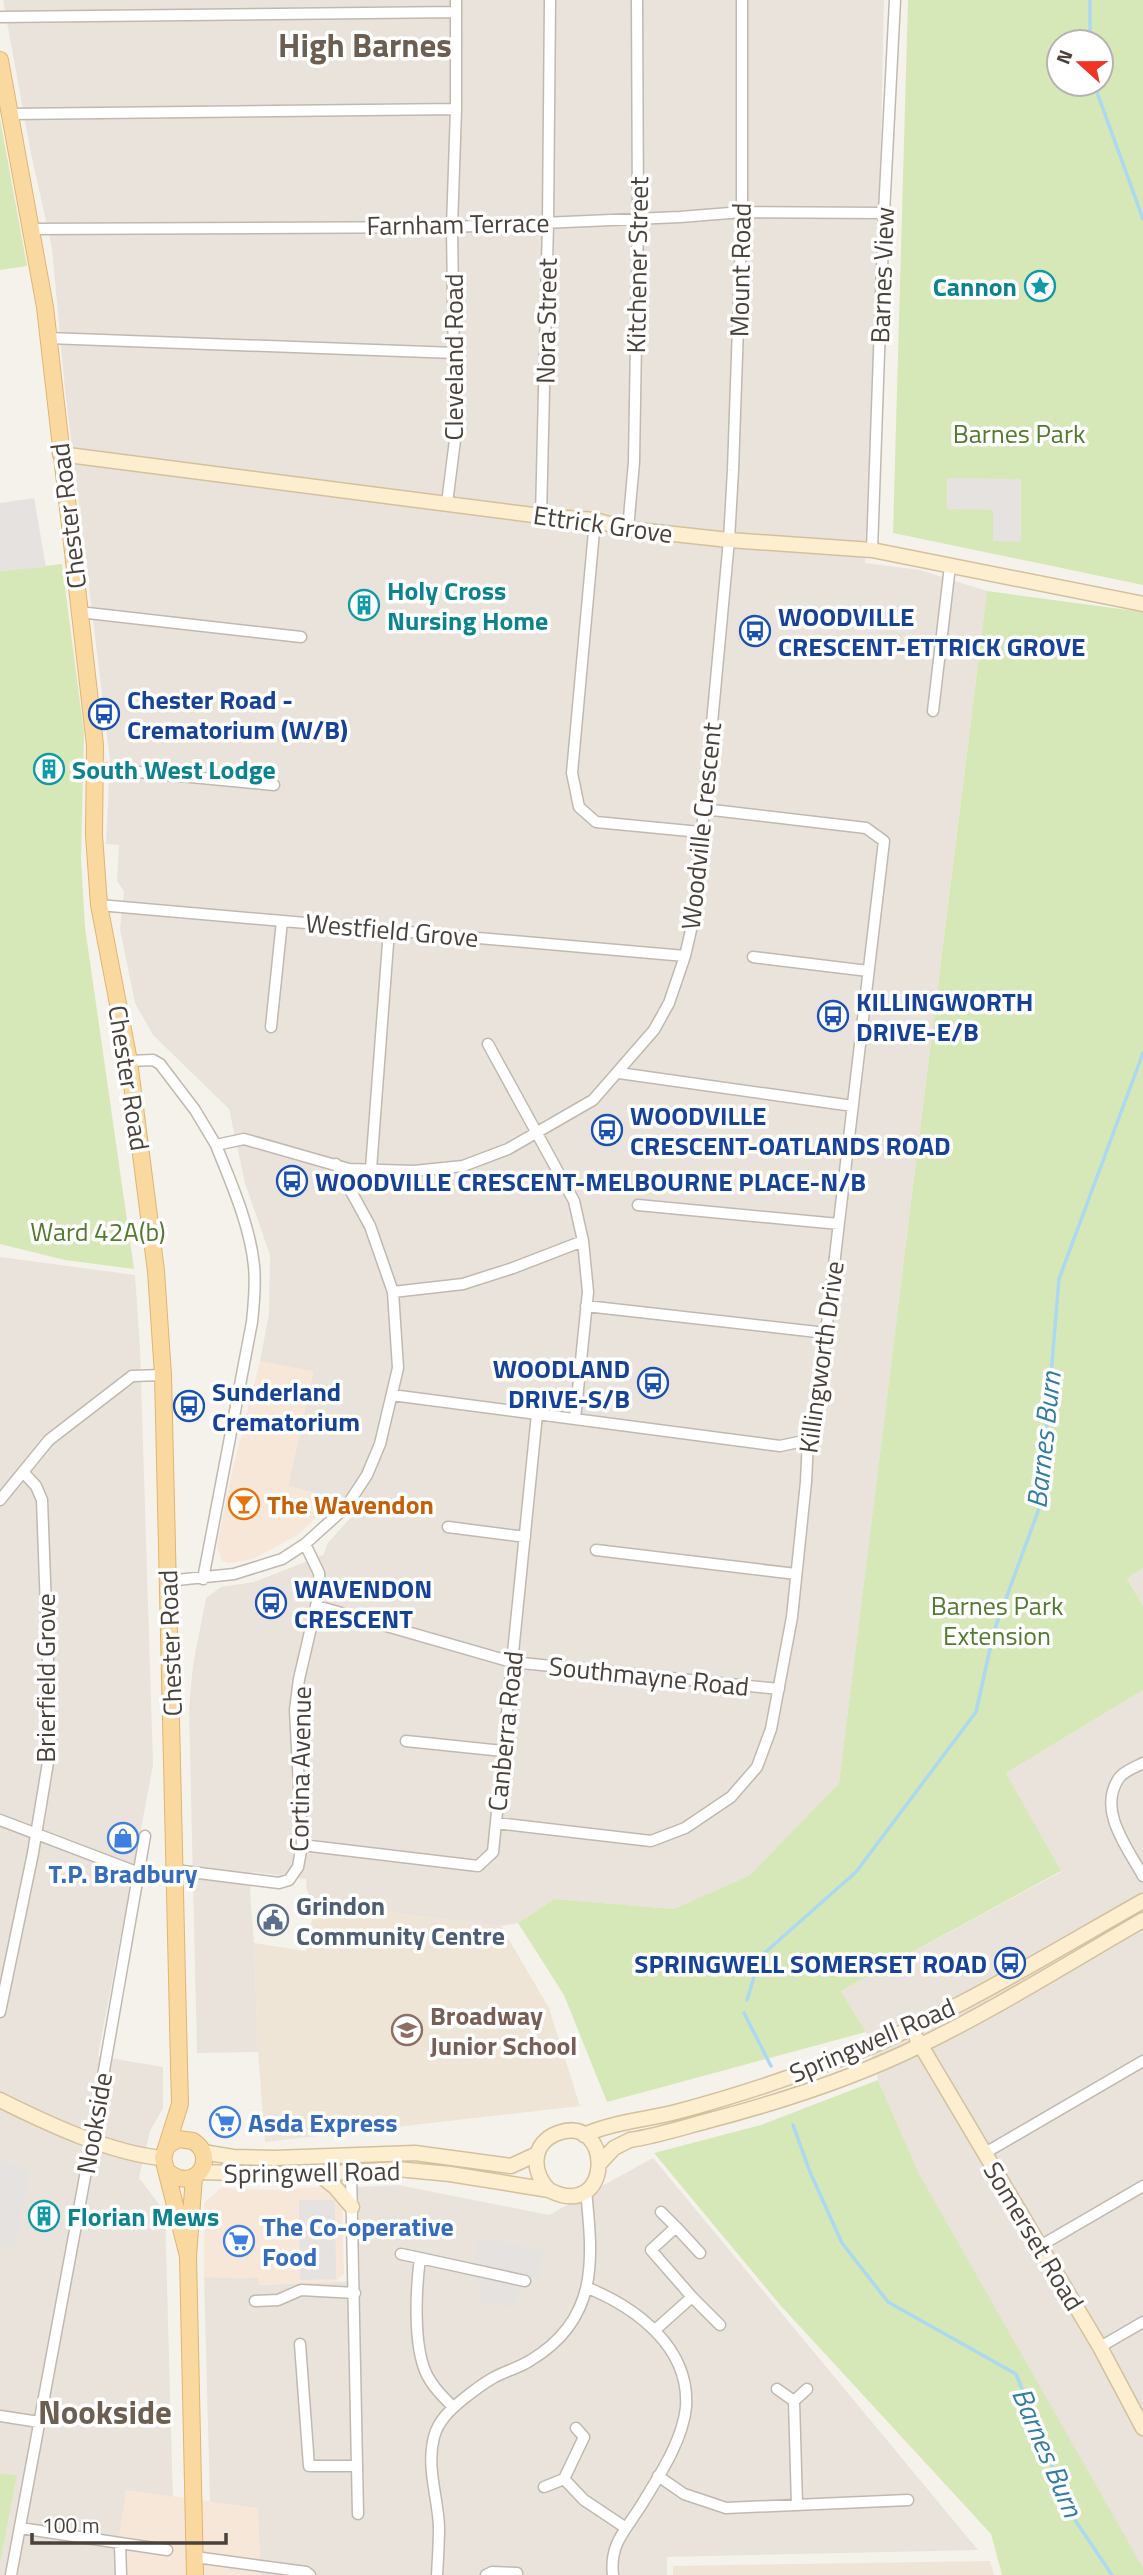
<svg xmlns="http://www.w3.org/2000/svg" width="1143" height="2575" font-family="'Titillium Web',sans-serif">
	<rect width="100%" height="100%" fill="#f5f2ec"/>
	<path fill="#e9e3db" d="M 3,0 L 884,0 L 879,227 L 865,563 L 920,570 L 987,591 L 839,1783 L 750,1875 L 674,1909 L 554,1899 L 518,1923 L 501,1926 L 315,1904 L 307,1891 L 306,1879 L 253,1872 L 250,1893 L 254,1943 L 258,2052 L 197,2053 L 189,1709 L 193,1665 L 206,1598 L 221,1587 L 254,1582 L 323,1555 L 328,1543 L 352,1516 L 336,1498 L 288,1486 L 313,1372 L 260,1361 L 269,1314 L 270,1255 L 245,1183 L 229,1109 L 153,1035 L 135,1003 L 120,929 L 124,891 L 117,881 L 119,845 L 106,844 L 110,760 L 65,390 L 52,248 L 31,154 Z
		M 0,1257 L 135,1275 L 140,1348 L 153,1765 L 98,2056 L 163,2067 L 163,2108 L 150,2131 L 139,2178 L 165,2212 L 175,2575 L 0,2575 L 0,2564 L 17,2475 L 0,2473 Z
		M 1143,1568 L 1143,1606 L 1127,1577 Z
		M 1143,1690 L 1143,2575 L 1093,2575 L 878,2080 L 866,2032 L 841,1991 L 1061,1872 L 1006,1773 Z
		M 653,2158 L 978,2550 L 667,2557 L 667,2575 L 212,2575 L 204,2277 L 259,2278 L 260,2285 L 360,2281 L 357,2187 L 398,2185 L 549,2215 Z"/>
	<path fill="#f6e7d9" d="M 260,1361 L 313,1371 L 288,1486 L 336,1498 L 298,1535 L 252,1559 L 230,1563 L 222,1561 L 217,1546 L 231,1476 Z
		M 321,2187 L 342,2202 L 344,2274 L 336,2282 L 259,2285 L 258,2278 L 204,2277 L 204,2203 L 221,2188 L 272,2190 Z
		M 126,2490 L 258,2508 L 261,2575 L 120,2575 L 119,2536 Z"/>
	<path fill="#eee5d7" d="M 315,1904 L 501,1926 L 549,2008 L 580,2106 L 265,2142 L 258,2052 L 254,1943 L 306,1951 Z
		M 990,2561 L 994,2575 L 673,2575 L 673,2566 Z"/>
	<path fill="#d6e8b7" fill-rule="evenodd" d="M 908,0 L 1143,0 L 1143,585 L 893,533 ZM 1059,42 L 1101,42 L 1101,84 L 1059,84 Z
		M 0,119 L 27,266 L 0,270 Z
		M 62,564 L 84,733 L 81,859 L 85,927 L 134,1269 L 65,1260 L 0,1244 L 0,571 Z
		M 987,591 L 1143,612 L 1143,1568 L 1127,1578 L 1143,1606 L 1143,1690 L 1006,1773 L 1061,1871 L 841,1991 L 866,2032 L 607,2102 L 564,1995 L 518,1923 L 554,1899 L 674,1909 L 750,1875 L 839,1783 Z
		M 878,2080 L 919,2174 L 1143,2568 L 1143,2575 L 1002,2575 L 991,2534 L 781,2306 L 654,2153 L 761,2125 Z
		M 0,2473 L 17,2475 L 0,2564 Z"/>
	<path fill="#e5e2e0" d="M 947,478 L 1021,479 L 1021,542 L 993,541 L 993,510 L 947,509 Z
		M 34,498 L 46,567 L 0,571 L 0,503 Z
		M 3,2160 L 29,2171 L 15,2249 L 0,2246 L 0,2165 Z
		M 299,2200 L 335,2200 L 336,2279 L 300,2280 Z
		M 479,2238 L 543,2250 L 539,2278 L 517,2293 L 513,2308 L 478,2300 L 480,2282 L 469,2277 Z"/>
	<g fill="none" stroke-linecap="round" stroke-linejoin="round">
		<path stroke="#acd9ef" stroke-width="3.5" d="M 1090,42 L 1090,0
			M 1094,84 L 1143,219
			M 747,2000 L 760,1957 L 856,1872 L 976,1712 L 994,1631 L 1040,1506 L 1059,1279 L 1143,1053
			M 744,2013 L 771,2066
			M 793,2125 L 810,2172 L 842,2243 L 888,2302 L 1016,2374 L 1073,2517 L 1112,2575"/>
		<g stroke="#c1b9af" stroke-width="13">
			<path id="street" d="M 0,17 L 456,12
				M 10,114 L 456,109
				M 32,229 L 452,227 L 680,217 L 742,212 L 884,213
				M 48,338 L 455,353
				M 447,503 L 455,440 L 452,227 L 456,109 L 456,0
				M 541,516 L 548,222 L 550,0
				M 595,520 L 572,773 L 579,807 L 596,822 L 700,832
				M 628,529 L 634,462 L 638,219 L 637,0
				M 872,550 L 884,213 L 895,0
				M 79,612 L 301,637
				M 933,711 L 950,566
				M 96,768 L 274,785
				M 99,905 L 685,956
				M 753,957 L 868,971
				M 271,1027 L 282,921
				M 488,1044 L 574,1201 L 583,1241 L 588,1292 L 575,1419
				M 129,1061 L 153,1060 L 160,1064 L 195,1110 L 216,1145 L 244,1139 L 349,1169 L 414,1171 L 463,1166 L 508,1149 L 593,1100 L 654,1030 L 669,1003 L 685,956 L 694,917 L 729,540 L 733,470 L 742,212 L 742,0
				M 619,1073 L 853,1106
				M 371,1169 L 389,930
				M 638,1205 L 839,1224
				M 393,1292 L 463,1284 L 513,1268 L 583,1241
				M 586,1306 L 826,1333
				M 392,1395 L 780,1446 L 808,1440
				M 0,1500 L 49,1440 L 132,1376 L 163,1375
				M 448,1527 L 525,1537
				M 596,1550 L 796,1574
				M 203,1579 L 252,1322 C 254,1303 256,1285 254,1266 C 250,1225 231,1183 216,1145
				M 167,1581 L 234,1574 L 282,1559 L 305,1544 L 346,1507 L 367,1475 L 380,1444 L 398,1368 L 393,1292 L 370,1226 L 336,1164
				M 317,1606 L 512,1662 L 779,1689
				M 406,1741 L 503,1751
				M 1143,1763 C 1136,1767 1124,1771 1119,1778 C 1097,1810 1127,1847 1143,1876
				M 0,1820 L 139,1873
				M 496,1823 L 651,1841 L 685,1828 L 731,1797 L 757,1767 L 771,1729 L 792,1617 L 806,1482 L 808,1440 L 817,1409 L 884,841 L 866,828 L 704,809
				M 302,1845 L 478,1866 L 493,1852 L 537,1414
				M 175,1870 L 279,1883 L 289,1880 L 298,1867 L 302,1845 L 295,1710 L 299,1679 L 320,1589 L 319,1573 L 305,1544
				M 0,2012 L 33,1853 L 51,1744 L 42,1500 L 36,1486 L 23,1472
				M 985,2153 L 1143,2061
				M 351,2173 L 358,2514
				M 661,2212 L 676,2227
				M 1040,2246 L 1143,2186
				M 401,2254 L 420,2258
				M 588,2288 C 637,2308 690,2348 686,2407 C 683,2440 659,2476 642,2504 C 627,2529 609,2543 613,2575
				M 692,2297 L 651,2250 L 676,2227 L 700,2253
				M 255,2301 L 278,2300 L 301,2290 L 355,2293
				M 655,2330 L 692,2297 L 720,2325
				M 300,2344 L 309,2466 L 356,2466
				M 1100,2347 L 1143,2322
				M 777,2389 L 794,2401
				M 453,2407 C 443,2397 432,2386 426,2373 C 413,2344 416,2289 420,2258 L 525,2281
				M 0,2416 L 39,2422
				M 576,2428 L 584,2437 L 564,2479 L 584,2500 L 626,2528
				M 658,2476 L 684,2494 L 726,2508 L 908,2500
				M 544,2487 L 564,2479
				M 797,2505 L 794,2401 L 807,2389
				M 20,2528 L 167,2550
				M 120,2544 L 121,2575
				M 195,2557 L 306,2572 L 310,2575
				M 11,2575 L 92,2139 L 145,1836
				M 437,2575 C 438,2559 439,2543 439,2527 C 438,2497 426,2468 434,2437 C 438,2421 450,2410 462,2400 C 472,2392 482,2384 493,2378 C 505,2371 519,2368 531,2360 C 599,2319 593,2260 586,2191
				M 486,2575 L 492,2572 L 517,2573"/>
		</g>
		<g stroke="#d3c19e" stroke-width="17">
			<path id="secondary" d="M 60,454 L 541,516 L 595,520 L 628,529 L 729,540 L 872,550 L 1143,604
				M 917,2039 L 1100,2347 L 1143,2428
				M 0,2100 C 46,2123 112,2154 163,2158
				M 584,2135 C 613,2122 645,2120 676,2112 C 729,2098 781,2081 832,2062 C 941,2021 1042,1958 1143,1901
				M 203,2152 L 233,2157 L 274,2158 L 415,2153 L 511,2166 L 537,2154
				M 600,2163 L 614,2148 L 630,2140 C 656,2136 681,2128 707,2121 C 780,2102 854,2078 921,2045 C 997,2008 1070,1962 1143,1920
				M 199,2172 L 305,2175 L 397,2169 L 450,2174 L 549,2190 C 613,2223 614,2113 558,2133 C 531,2143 531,2172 549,2190
				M 320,2175 L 335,2187 L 352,2207"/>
		</g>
		<g stroke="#e0b56f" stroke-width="18">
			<path id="primary" d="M 0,60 L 45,307 L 95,745 L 94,835 L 99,905 L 129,1061 L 156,1271 L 163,1375 L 179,2065 L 180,2104 L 163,2158 L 188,2256
				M 167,2171 C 195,2195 219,2157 193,2141 L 178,2139 L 167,2146
				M 194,2177 L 188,2256 L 195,2575"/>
		</g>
		<use href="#street" stroke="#fff" stroke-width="10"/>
		<use href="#secondary" stroke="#fdeecf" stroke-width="14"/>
		<use href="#primary" stroke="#fad9a0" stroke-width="16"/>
	</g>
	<defs>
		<g id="sight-ring" transform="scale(1.575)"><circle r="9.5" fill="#fff" stroke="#0f9aa8" stroke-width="1.5"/><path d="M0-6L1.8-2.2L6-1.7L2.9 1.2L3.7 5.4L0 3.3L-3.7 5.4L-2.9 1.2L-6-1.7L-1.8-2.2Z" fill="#0f9aa8"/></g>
		<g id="building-ring" transform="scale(1.575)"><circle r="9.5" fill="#fff" stroke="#0f9aa8" stroke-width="1.5"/><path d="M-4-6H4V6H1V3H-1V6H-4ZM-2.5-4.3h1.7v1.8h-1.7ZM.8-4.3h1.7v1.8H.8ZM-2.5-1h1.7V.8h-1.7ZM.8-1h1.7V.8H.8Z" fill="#0f9aa8"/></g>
		<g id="bus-ring" transform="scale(1.575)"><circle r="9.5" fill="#fff" stroke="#1a4fb4" stroke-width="1.5"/><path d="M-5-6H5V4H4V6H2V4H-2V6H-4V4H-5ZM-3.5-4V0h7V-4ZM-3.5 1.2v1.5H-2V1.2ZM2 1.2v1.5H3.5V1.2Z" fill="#1a4fb4"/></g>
		<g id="bar-ring" transform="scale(1.575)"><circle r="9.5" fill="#fff" stroke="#e8710a" stroke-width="1.5"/><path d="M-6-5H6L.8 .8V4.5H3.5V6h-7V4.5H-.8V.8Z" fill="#e8710a"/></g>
		<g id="shop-ring" transform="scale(1.575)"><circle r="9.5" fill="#fff" stroke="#3f7fe0" stroke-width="1.5"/><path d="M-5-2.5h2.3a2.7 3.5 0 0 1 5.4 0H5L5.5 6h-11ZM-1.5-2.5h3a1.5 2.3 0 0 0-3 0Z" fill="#3f7fe0"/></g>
		<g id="civic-ring" transform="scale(1.575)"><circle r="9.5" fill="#fff" stroke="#5c6f8a" stroke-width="1.5"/><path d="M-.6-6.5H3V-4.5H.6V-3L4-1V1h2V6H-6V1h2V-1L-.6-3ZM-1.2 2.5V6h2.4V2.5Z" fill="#5c6f8a"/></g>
		<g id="school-ring" transform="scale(1.575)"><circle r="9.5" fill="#fff" stroke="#8d6e63" stroke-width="1.5"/><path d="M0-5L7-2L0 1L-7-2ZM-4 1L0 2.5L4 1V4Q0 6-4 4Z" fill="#8d6e63"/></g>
		<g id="supermarket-ring" transform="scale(1.575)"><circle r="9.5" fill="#fff" stroke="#3f7fe0" stroke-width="1.5"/><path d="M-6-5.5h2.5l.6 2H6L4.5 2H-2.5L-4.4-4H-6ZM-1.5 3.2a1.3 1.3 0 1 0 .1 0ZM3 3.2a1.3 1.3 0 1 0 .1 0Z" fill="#3f7fe0"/></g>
	</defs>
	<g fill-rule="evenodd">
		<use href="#sight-ring" x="1040" y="286"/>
		<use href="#building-ring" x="364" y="605"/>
		<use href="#bus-ring" x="755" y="631"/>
		<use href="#bus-ring" x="104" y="714"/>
		<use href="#building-ring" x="49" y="769"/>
		<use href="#bus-ring" x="833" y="1016"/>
		<use href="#bus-ring" x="607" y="1130"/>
		<use href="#bus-ring" x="292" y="1181"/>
		<use href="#bus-ring" x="653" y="1383"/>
		<use href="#bus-ring" x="189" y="1406"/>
		<use href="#bar-ring" x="244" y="1504"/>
		<use href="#bus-ring" x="271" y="1603"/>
		<use href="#shop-ring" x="123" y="1838"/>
		<use href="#civic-ring" x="273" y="1920"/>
		<use href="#bus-ring" x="1010" y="1963"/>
		<use href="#school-ring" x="407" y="2030"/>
		<use href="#supermarket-ring" x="225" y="2122"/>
		<use href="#building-ring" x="44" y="2216"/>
		<use href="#supermarket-ring" x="239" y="2241"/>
	</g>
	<g text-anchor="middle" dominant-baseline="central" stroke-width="7" stroke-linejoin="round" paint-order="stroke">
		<g font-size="26" fill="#4a423a" stroke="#fff">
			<text transform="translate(458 224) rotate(-1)">Farnham Terrace</text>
			<text transform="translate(637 265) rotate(-89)">Kitchener Street</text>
			<text transform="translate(740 270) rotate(-89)">Mount Road</text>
			<text transform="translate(882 275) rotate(-88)">Barnes View</text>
			<text transform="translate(546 321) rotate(-89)">Nora Street</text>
			<text transform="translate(453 357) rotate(-90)">Cleveland Road</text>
			<text transform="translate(68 516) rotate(-97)">Chester Road</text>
			<text transform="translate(603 524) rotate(8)">Ettrick Grove</text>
			<text transform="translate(701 826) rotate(-84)">Woodville Crescent</text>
			<text transform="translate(392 930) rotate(5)">Westfield Grove</text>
			<text transform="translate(129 1078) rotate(81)">Chester Road</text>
			<text transform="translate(821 1357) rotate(-82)">Killingworth Drive</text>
			<text transform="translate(170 1643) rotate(-92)">Chester Road</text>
			<text transform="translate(649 1676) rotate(6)">Southmayne Road</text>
			<text transform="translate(45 1678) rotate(-90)">Brierfield Grove</text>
			<text transform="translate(505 1731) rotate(-84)">Canberra Road</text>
			<text transform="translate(300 1769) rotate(-89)">Cortina Avenue</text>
			<text transform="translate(872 2040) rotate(-23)">Springwell Road</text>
			<text transform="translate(94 2123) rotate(-80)">Nookside</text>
			<text transform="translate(312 2172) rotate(-1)">Springwell Road</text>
			<text transform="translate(1034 2236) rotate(59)">Somerset Road</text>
		</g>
		<g font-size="26" font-weight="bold" fill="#0d838f" stroke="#fff" text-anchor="start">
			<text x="1017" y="286" text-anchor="end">Cannon</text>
			<text x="387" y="590">Holy Cross<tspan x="387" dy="30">Nursing Home</tspan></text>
			<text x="72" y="769">South West Lodge</text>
			<text x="67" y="2216">Florian Mews</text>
		</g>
		<g font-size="26" fill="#527b2e" stroke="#fff">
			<text x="1019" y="433">Barnes Park</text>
			<text x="98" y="1231">Ward 42A(b)</text>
			<text x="997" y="1605">Barnes Park<tspan x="997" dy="30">Extension</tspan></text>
		</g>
		<g font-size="26" font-weight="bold" fill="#164399" stroke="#fff" text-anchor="start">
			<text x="778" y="616">WOODVILLE<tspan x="778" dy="30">CRESCENT-ETTRICK GROVE</tspan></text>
			<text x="127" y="699">Chester Road -<tspan x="127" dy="30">Crematorium (W/B)</tspan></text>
			<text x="856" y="1001">KILLINGWORTH<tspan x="856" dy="30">DRIVE-E/B</tspan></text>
			<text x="630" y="1115">WOODVILLE<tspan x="630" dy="30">CRESCENT-OATLANDS ROAD</tspan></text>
			<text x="315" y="1181">WOODVILLE CRESCENT-MELBOURNE PLACE-N/B</text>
			<text x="630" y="1368" text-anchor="end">WOODLAND<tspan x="630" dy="30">DRIVE-S/B</tspan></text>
			<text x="212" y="1391">Sunderland<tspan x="212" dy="30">Crematorium</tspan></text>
			<text x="294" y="1588">WAVENDON<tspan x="294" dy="30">CRESCENT</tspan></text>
			<text x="987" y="1963" text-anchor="end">SPRINGWELL SOMERSET ROAD</text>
		</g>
		<g font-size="26" font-weight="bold" fill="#c56008" stroke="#fff" text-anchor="start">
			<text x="267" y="1504">The Wavendon</text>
		</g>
		<g font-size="26" font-weight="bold" fill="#366cbe" stroke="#fff" text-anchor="start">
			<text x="123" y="1873" text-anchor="middle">T.P. Bradbury</text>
			<text x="248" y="2122">Asda Express</text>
			<text x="262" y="2226">The Co-operative<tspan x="262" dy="30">Food</tspan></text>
		</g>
		<g font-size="26" font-weight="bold" fill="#4e5e75" stroke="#fff" text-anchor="start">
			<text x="296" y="1905">Grindon<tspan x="296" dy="30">Community Centre</tspan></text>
		</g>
		<g font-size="26" font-weight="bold" fill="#785e54" stroke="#fff" text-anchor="start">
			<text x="430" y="2015">Broadway<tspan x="430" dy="30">Junior School</tspan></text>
		</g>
		<g font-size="28" font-style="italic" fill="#317da3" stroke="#fff">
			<text transform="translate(1043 1440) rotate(-84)">Barnes Burn</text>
			<text transform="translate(1048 2452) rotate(67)">Barnes Burn</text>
		</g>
		<g font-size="33" font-weight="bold" fill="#6c5f51" stroke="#fff">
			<text x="365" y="45">High Barnes</text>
			<text x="105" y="2412">Nookside</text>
		</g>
	</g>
	<g transform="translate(1080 63) rotate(291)"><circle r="33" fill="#ffffff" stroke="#b7b3b0" stroke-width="2"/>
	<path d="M0-5L12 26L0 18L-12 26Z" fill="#f23427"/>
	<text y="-10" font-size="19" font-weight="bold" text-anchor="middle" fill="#4a423a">N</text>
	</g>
	<path d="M32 2533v10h194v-10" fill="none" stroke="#4a423a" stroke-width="3.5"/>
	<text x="42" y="2533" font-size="21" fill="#4a423a" stroke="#ffffff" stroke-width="5" paint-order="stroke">100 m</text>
</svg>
